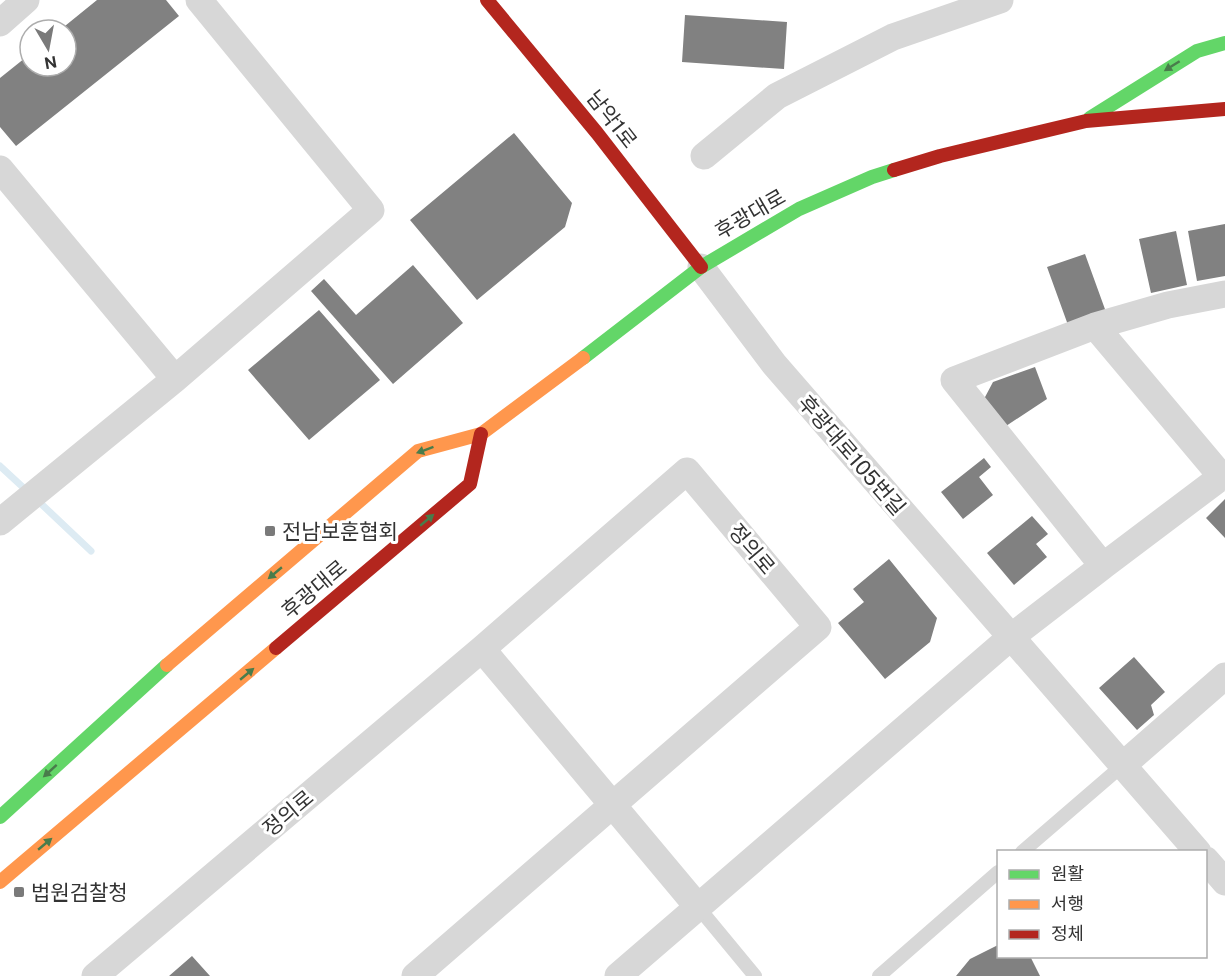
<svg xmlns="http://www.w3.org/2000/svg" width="1225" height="976" font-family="'Public Sans','Noto Sans KR',sans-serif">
	<rect width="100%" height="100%" fill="#fff"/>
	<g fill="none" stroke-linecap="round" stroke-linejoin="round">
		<path stroke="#ddebf3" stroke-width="7" d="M 0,466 L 27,491
			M 36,499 L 91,551"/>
	</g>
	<path fill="#818181" d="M 97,0 L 166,0 L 179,16 L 16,146 L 0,127 L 0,78 L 30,54 L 30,66 L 66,66 L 66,30 L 60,30 Z
		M 685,15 L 787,22 L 784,69 L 682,62 Z
		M 514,133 L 572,203 L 565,227 L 477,300 L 410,220 Z
		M 1225,224 L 1225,276 L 1197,281 L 1188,231 Z
		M 1176,231 L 1187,285 L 1151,293 L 1139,239 Z
		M 1085,254 L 1106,312 L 1068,325 L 1047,267 Z
		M 413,265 L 463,323 L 393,384 L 311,291 L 324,279 L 356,315 Z
		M 319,310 L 380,380 L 309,440 L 248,370 Z
		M 1035,367 L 1047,399 L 1003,428 L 984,399 L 993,382 Z
		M 984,458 L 991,467 L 979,477 L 993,495 L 963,519 L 941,492 Z
		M 1225,499 L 1225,538 L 1206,518 Z
		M 1032,516 L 1048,534 L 1036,544 L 1047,557 L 1014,585 L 987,553 Z
		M 889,559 L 937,618 L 930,642 L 885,679 L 838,623 L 864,602 L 853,589 Z
		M 1134,657 L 1165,692 L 1151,705 L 1154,715 L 1137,730 L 1099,688 Z
		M 998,945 L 998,956 L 1030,956 L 1040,976 L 956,976 L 970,959 Z
		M 192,956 L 210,976 L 169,976 Z"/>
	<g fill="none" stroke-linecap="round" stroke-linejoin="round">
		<path stroke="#d7d7d7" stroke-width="14" d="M 1022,852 L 1123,765
			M 698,907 L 755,976
			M 879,976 L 998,872"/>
		<path stroke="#d7d7d7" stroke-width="27" d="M 0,23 L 26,0
			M 704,156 L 777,96 L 893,37 L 1000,0
			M 0,169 L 175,379
			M 701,267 L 774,364 L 1198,852
			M 1095,326 L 1222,477
			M 0,522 L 175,379 L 371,210 L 199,0
			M 1103,566 L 1225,474
			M 482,649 L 698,907
			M 1123,765 L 1225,676
			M 1206,860 L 1225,882
			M 95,976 L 482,649 L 687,471 L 818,627 L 415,976
			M 618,976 L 1011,637 L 1103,566 L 954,380 L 1095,326 L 1168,305 L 1225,294"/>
		<path stroke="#63d668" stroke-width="14" d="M 1090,118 L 1197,51 L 1225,43
			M 583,358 L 701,267 L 799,209 L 872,177 L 894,170
			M 0,817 L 167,665"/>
		<path stroke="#ff974d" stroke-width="14" d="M 167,665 L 418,451 L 481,434 L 583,358
			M 0,882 L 276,648"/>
		<path stroke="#b3261e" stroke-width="14" d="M 487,0 L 597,133 L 701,267
			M 894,170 L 940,156 L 1086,121 L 1225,109
			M 276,648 L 470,484 L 481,434"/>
	</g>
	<defs><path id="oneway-solid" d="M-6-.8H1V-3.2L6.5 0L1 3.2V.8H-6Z" transform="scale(1.5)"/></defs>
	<g fill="#497c4b">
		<use href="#oneway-solid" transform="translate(1172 66) rotate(148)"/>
		<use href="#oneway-solid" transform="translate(425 450) rotate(160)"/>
		<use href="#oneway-solid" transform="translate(427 520) rotate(-40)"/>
		<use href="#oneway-solid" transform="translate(275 573) rotate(140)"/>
		<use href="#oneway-solid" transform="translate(247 674) rotate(-40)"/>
		<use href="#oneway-solid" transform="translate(50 771) rotate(138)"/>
		<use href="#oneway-solid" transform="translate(45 844) rotate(-40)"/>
	</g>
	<g fill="#7a7a7a" stroke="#fff" stroke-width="2">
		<rect x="264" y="525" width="12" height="12" rx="3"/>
		<rect x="13" y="886" width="12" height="12" rx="3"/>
	</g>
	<g text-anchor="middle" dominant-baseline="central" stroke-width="6" stroke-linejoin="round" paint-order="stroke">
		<g font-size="21" fill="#333" stroke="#fff">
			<text transform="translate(612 119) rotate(52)">남악1로</text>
			<text transform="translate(750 214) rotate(-30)">후광대로</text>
			<text transform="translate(852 455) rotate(49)">후광대로105번길</text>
			<text transform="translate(752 549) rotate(50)">정의로</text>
			<text transform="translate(314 589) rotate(-40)">후광대로</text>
			<text transform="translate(288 813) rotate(-40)">정의로</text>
		</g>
		<g font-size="21" fill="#333" stroke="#fff" text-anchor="start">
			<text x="282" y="531">전남보훈협회</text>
			<text x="31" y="892">법원검찰청</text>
		</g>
	</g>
	<rect x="997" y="850" width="210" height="108" fill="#ffffff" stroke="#adadad" stroke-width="1.5"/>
	<rect x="1009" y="870" width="30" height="9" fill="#63d668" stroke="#adadad" stroke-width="1.5"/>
	<text x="1051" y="880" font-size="18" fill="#333333">원활</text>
	<rect x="1009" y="900" width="30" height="9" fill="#ff974d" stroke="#adadad" stroke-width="1.5"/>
	<text x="1051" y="910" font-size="18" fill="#333333">서행</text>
	<rect x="1009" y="930" width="30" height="9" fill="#b3261e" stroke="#adadad" stroke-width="1.5"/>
	<text x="1051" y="940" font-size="18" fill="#333333">정체</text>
	<g transform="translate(48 48) rotate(170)"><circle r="28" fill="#ffffff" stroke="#adadad" stroke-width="1.5"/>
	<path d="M0-4.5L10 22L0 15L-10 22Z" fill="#7a7a7a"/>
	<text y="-9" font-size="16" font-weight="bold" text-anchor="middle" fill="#333333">N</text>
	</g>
</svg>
